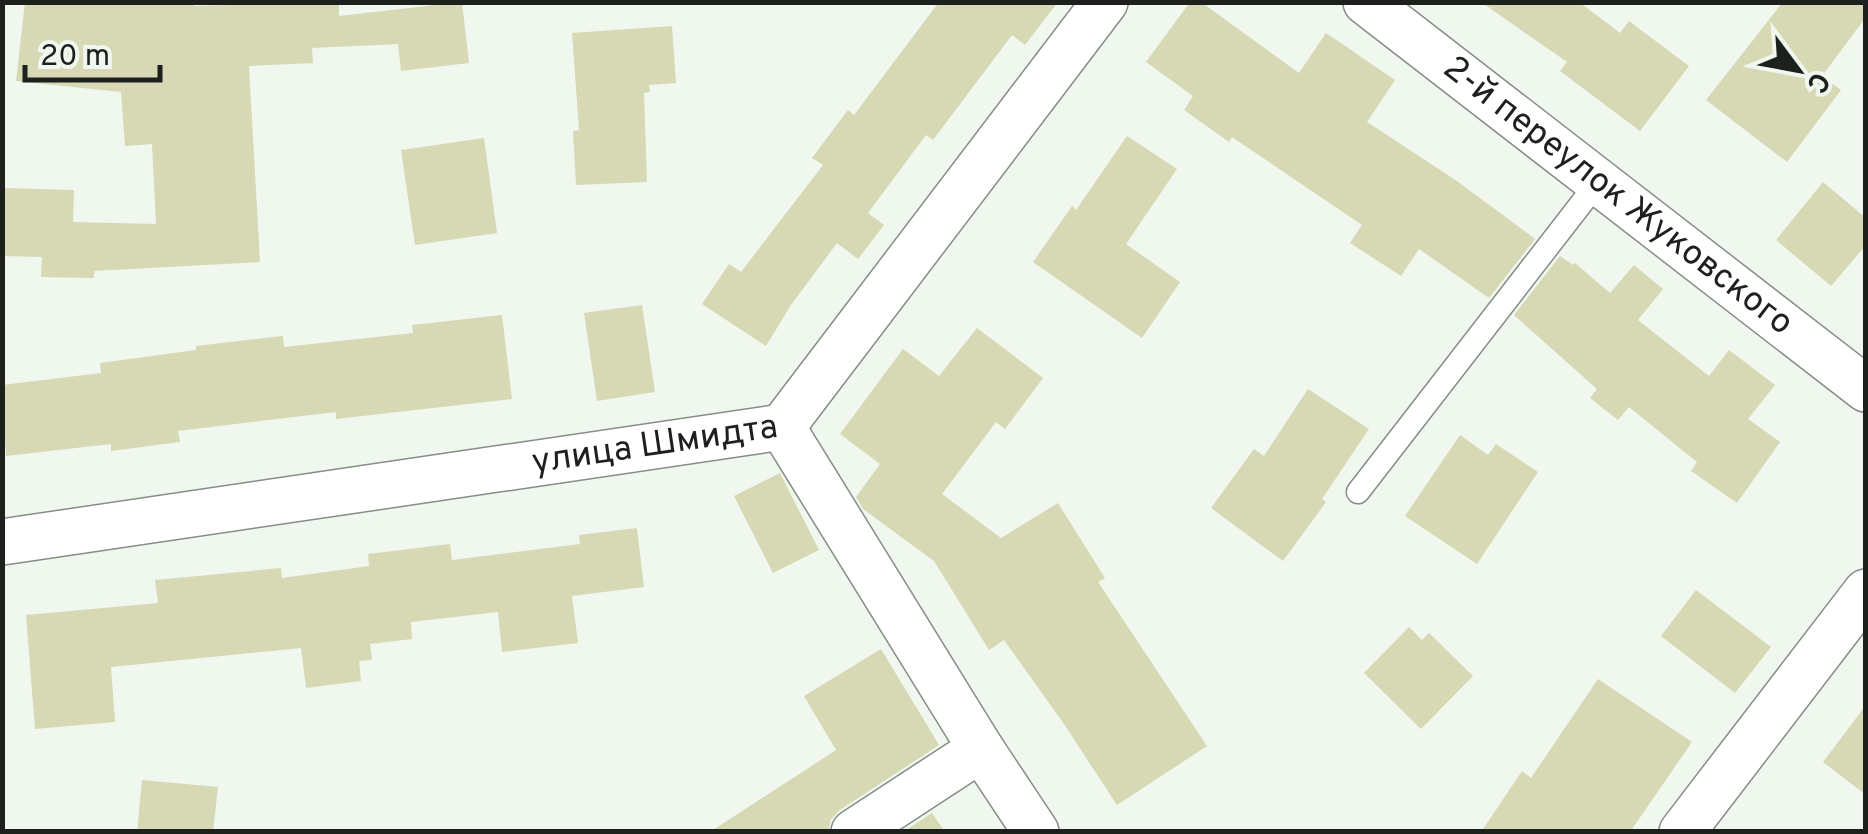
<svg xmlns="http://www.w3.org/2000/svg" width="1868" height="834" font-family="Overpass,sans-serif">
	<rect width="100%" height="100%" fill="#eff7ef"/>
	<path fill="#d6d9b3" d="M 25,2 L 194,2 L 194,6 L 339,2 L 339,16 L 462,2 L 469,63 L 401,71 L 398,44 L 312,48 L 313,63 L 249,66 L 260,262 L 94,271 L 94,278 L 41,277 L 42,257 L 3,256 L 5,188 L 74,190 L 73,222 L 156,224 L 152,144 L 125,146 L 121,92 L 16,81 Z
		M 939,2 L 1058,2 L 1025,45 L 1012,35 L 933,140 L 926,135 L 868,213 L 884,225 L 858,259 L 837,243 L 791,305 L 766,346 L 702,304 L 729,264 L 741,272 L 823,165 L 812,158 L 848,110 L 854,115 Z
		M 1190,2 L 1201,2 L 1299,73 L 1326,33 L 1395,80 L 1367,122 L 1457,181 L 1535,239 L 1489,298 L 1419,249 L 1401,276 L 1350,243 L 1362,225 L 1232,137 L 1229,142 L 1184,110 L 1193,96 L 1146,62 Z
		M 1481,2 L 1579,2 L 1620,33 L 1629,21 L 1689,66 L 1640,131 L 1560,71 L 1567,62 Z
		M 1783,2 L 1866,2 L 1866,17 L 1822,76 L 1841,90 L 1787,162 L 1706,100 Z
		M 672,26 L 676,83 L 649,85 L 650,92 L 644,93 L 647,182 L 576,185 L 573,131 L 579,130 L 572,33 Z
		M 1127,136 L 1177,169 L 1126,244 L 1180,282 L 1142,338 L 1033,262 L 1072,206 L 1076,210 Z
		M 484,138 L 497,233 L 415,245 L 401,150 Z
		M 1823,182 L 1866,218 L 1866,245 L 1831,286 L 1776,240 Z
		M 1560,256 L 1573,265 L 1575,263 L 1610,293 L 1634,265 L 1663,289 L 1638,320 L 1709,376 L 1729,350 L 1775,385 L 1748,419 L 1780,442 L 1737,503 L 1691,471 L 1697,462 L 1629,407 L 1618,420 L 1590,398 L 1597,389 L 1514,315 Z
		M 642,305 L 655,392 L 597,401 L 584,313 Z
		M 502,315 L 512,399 L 336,419 L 336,412 L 178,431 L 180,442 L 111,451 L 111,444 L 6,456 L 2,385 L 101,373 L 100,363 L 196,350 L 196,346 L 283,336 L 284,347 L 413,333 L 412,325 Z
		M 977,328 L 1043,378 L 1005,429 L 996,422 L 942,494 L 1001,538 L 1058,503 L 1105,578 L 1098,582 L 1207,746 L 1117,805 L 1064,724 L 1004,640 L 989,650 L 934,561 L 863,509 L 856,497 L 880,464 L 840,434 L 903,349 L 939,376 Z
		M 1308,389 L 1369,429 L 1322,499 L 1326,502 L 1283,561 L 1211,508 L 1254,449 L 1264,456 Z
		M 1460,435 L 1488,455 L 1496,444 L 1538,472 L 1477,564 L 1405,516 Z
		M 780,473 L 819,550 L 773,573 L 734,496 Z
		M 637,528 L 644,587 L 572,596 L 578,643 L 502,652 L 498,612 L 411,622 L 412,639 L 370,644 L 372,660 L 359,661 L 361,681 L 306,688 L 301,648 L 111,667 L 115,722 L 35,729 L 26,615 L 158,603 L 155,580 L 281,568 L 282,578 L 369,566 L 368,554 L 450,544 L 452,560 L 580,544 L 579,535 Z
		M 1696,590 L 1771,647 L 1735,693 L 1661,636 Z
		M 1409,627 L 1422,640 L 1429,633 L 1473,676 L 1421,729 L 1364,673 Z
		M 881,649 L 939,745 L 840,810 L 831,819 L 828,832 L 710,832 L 836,750 L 804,696 Z
		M 1598,679 L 1692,742 L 1630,832 L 1481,832 L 1522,771 L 1531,778 Z
		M 1866,705 L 1866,795 L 1823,762 Z
		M 142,780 L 218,787 L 213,832 L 137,832 Z
		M 932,813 L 945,832 L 903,832 Z"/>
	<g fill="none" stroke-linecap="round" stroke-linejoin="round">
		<g stroke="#858d85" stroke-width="25">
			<path id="lane" d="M 1358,492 L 1598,182"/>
		</g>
		<g stroke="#858d85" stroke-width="48">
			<g id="street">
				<path id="s1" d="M 1366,2 L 1866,389"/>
				<path d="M 782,427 L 981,749 L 1036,832"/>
				<path id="s2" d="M 2,542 L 782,427 L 1105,2"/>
				<path d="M 854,832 L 981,749"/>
				<path d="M 1682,832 L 1866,592"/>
			</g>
		</g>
		<use href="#lane" stroke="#fff" stroke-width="22"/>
		<use href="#street" stroke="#fff" stroke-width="45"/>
	</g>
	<g text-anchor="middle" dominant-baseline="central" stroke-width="8" stroke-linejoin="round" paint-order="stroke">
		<g font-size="35" fill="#1d201d" stroke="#eff7ef">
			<text stroke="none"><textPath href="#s1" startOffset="318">2-й переулок Жуковского</textPath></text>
			<text stroke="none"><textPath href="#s2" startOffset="660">улица Шмидта</textPath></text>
		</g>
	</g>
	<rect width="1868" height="834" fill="none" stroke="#1d201d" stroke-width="10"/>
	<g transform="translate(1798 70) rotate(122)" stroke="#eff7ef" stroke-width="8" paint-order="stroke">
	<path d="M0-8L18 38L0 25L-18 38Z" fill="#1d201d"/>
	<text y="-15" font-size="28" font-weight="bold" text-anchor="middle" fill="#1d201d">С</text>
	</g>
	<path d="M25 65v15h135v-15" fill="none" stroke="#1d201d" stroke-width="5"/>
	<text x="40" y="65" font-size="30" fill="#1d201d" stroke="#eff7ef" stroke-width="8" paint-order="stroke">20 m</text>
</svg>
